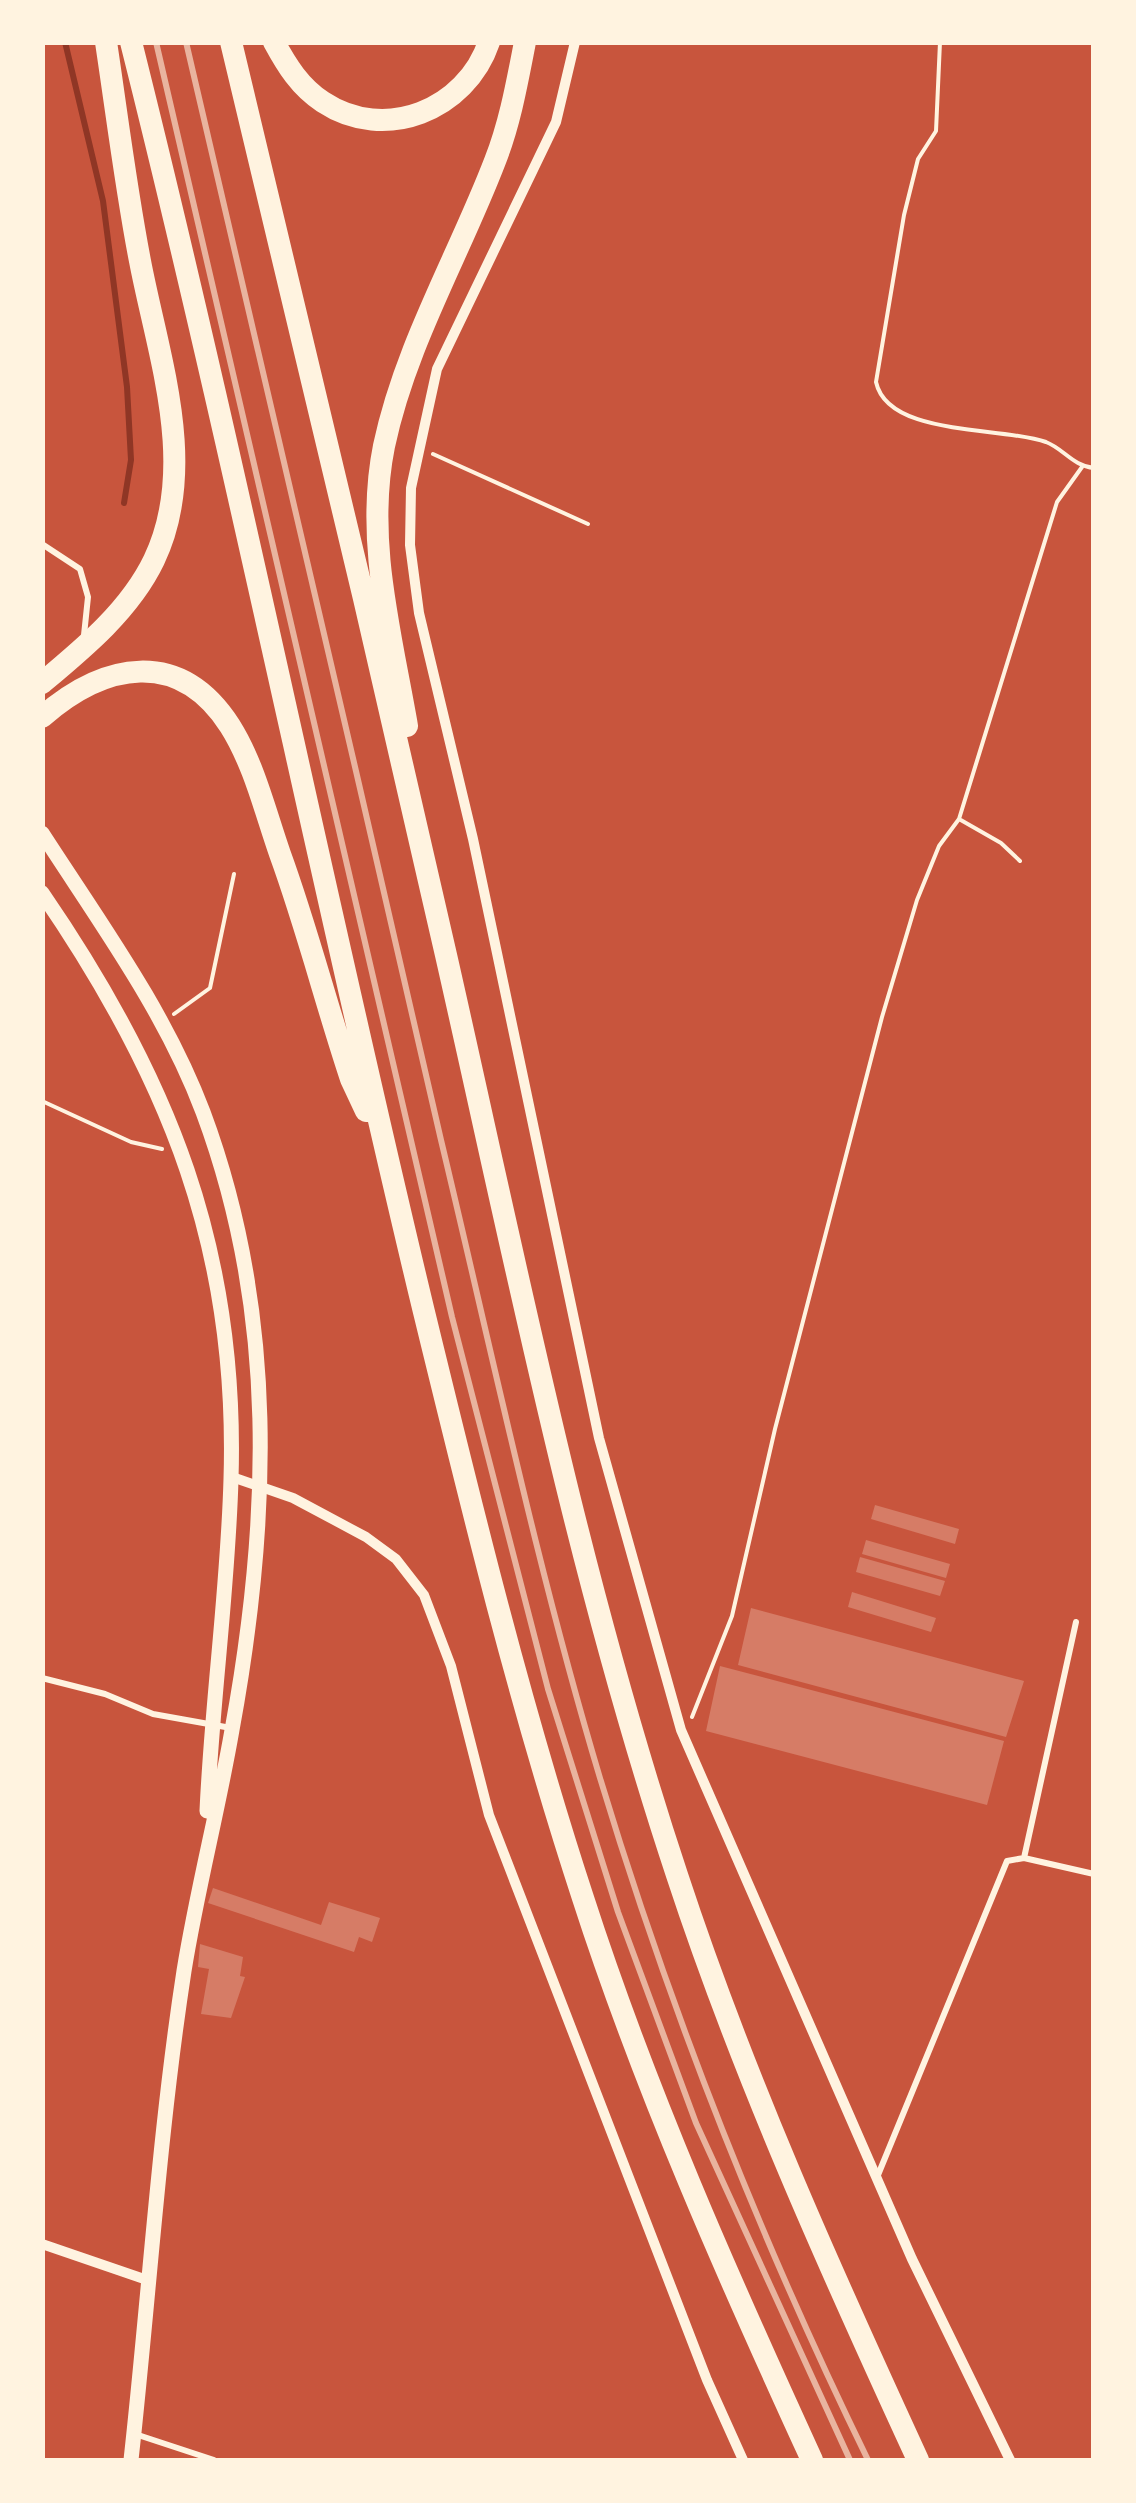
<svg xmlns="http://www.w3.org/2000/svg" width="1136" height="2503" font-family="'Alegreya Sans',sans-serif">
	<rect width="100%" height="100%" fill="#c8553d"/>
	<g fill="none" stroke-linecap="round" stroke-linejoin="round">
		<path stroke="#8f3625" stroke-width="6" d="M 65,42 L 103,201 L 127,387 L 131,460 L 124,503"/>
	</g>
	<path fill="#d67c66" d="M 875,1505 L 959,1529 L 955,1544 L 871,1519 Z
		M 866,1540 L 950,1564 L 946,1578 L 862,1554 Z
		M 860,1557 L 945,1581 L 940,1596 L 856,1572 Z
		M 852,1592 L 936,1618 L 931,1632 L 848,1607 Z
		M 751,1608 L 1024,1681 L 1006,1737 L 738,1665 Z
		M 720,1666 L 1004,1741 L 987,1805 L 706,1731 Z
		M 213,1888 L 321,1925 L 329,1902 L 380,1918 L 372,1942 L 359,1937 L 354,1952 L 208,1903 Z
		M 200,1944 L 243,1957 L 240,1976 L 245,1977 L 231,2018 L 201,2014 L 209,1969 L 198,1967 Z"/>
	<g fill="none" stroke-linecap="round" stroke-linejoin="round">
		<path stroke="#fff3e0" stroke-width="4" d="M 940,42 L 936,131 L 918,159 L 904,215 L 876,382 C 888,437 1001,426 1046,442 C 1064,449 1073,466 1094,468
			M 433,454 L 588,524
			M 959,819 L 1001,843 L 1020,861
			M 174,1014 L 210,988 L 234,874
			M 42,1101 L 131,1142 L 162,1149
			M 692,1717 L 732,1616 L 775,1429 L 882,1017 L 917,900 L 939,846 L 959,819 L 1057,502 L 1082,467"/>
		<path stroke="#fff3e0" stroke-width="6" d="M 42,544 L 80,569 L 88,597 L 84,635
			M 42,1678 L 105,1694 L 153,1714 L 231,1728
			M 1024,1858 L 1076,1622
			M 878,2175 L 1007,1861 L 1024,1858 L 1094,1874
			M 135,2434 L 214,2460"/>
		<path stroke="#fff3e0" stroke-width="10" d="M 575,42 L 556,122 L 437,369 L 411,488 L 410,545 L 419,613 L 473,839 L 599,1438 L 681,1730 L 912,2259 L 1010,2460
			M 232,1477 L 293,1498 L 366,1537 L 396,1559 L 424,1595 L 451,1666 L 489,1815 L 707,2380 L 743,2460
			M 42,2244 L 150,2281"/>
		<path stroke="#fff3e0" stroke-width="15" d="M 42,833 C 100,923 165,1011 203,1112 C 278,1313 270,1522 232,1730 C 218,1811 197,1890 184,1971 C 159,2133 149,2298 131,2460
			M 42,893 C 170,1079 238,1251 231,1479 C 228,1590 212,1700 207,1811"/>
		<path stroke="#fff3e0" stroke-width="22" d="M 131,42 C 237,464 322,890 424,1312 C 472,1509 520,1706 583,1898 C 645,2090 728,2277 812,2460
			M 231,42 C 305,346 377,650 446,955 C 516,1264 577,1574 677,1875 C 743,2076 830,2269 918,2460
			M 274,42 C 287,66 300,87 323,102 C 385,143 466,110 489,42
			M 42,683 C 84,648 130,610 154,560 C 199,466 158,356 140,261 C 126,189 117,115 106,42
			M 42,717 C 104,663 179,647 230,726 C 254,764 265,811 280,854 C 307,928 326,1004 351,1079 L 366,1111
			M 407,726 C 391,633 365,540 384,446 C 405,346 459,255 495,161 C 510,123 517,83 525,42"/>
		<path stroke="#e9b49f" stroke-width="6" d="M 156,42 L 452,1317 L 548,1689 L 618,1912 L 696,2123 L 850,2460
			M 186,42 C 274,408 356,774 441,1140 C 492,1353 537,1568 600,1778 C 671,2013 761,2241 868,2460"/>
	</g>
	<rect width="1136" height="2503" fill="none" stroke="#fff3e0" stroke-width="90"/>
</svg>
